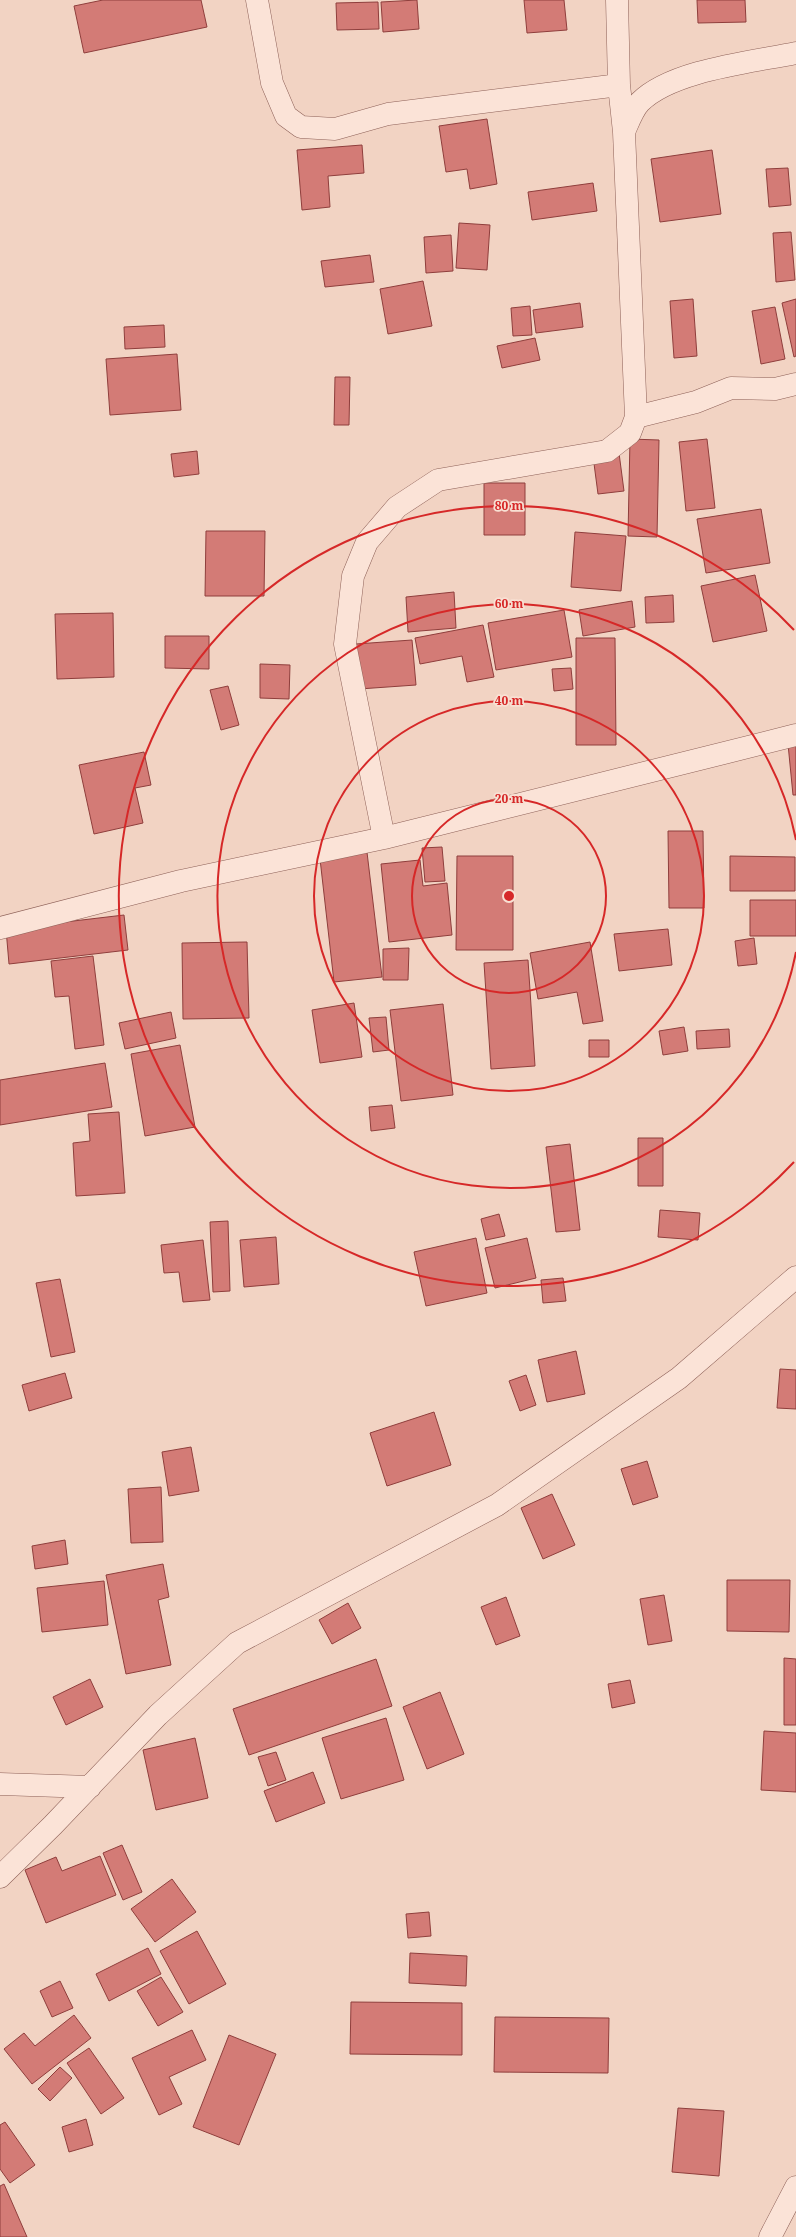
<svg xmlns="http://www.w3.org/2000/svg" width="796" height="2237" font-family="'Noto Serif',serif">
	<rect width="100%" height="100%" fill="#f2d3c3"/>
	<path fill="#d37b76" stroke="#8f3e3c" d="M 103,0 L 201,0 L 207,27 L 84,53 L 74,6 Z
		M 417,0 L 419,29 L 383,32 L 381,2 Z
		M 524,0 L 564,0 L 567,30 L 527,33 Z
		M 697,0 L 745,0 L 746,22 L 698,23 Z
		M 378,2 L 379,29 L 337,30 L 336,3 Z
		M 487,119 L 497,184 L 470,189 L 467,169 L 446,172 L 439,126 Z
		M 362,145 L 364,173 L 328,176 L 330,207 L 302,210 L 297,150 Z
		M 712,150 L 721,214 L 660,222 L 651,159 Z
		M 788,168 L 791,205 L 769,207 L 766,169 Z
		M 593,183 L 597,211 L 532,220 L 528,192 Z
		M 459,223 L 490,225 L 487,270 L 456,268 Z
		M 791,232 L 795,280 L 776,282 L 773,233 Z
		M 451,235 L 453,271 L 426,273 L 424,237 Z
		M 370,255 L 374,282 L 325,287 L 321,261 Z
		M 423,281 L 432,326 L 388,334 L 380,289 Z
		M 693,299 L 697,356 L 674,358 L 670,301 Z
		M 796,299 L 796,356 L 794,357 L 782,303 Z
		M 580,303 L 583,327 L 536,333 L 533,310 Z
		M 530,306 L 532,335 L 513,336 L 511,308 Z
		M 775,307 L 785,359 L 761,364 L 752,311 Z
		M 164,325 L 165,347 L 125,349 L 124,327 Z
		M 535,338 L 540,360 L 502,368 L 497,346 Z
		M 177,354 L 181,410 L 110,415 L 106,359 Z
		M 335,377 L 350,377 L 349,425 L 334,425 Z
		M 630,439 L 659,440 L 657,537 L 628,536 Z
		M 707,439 L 715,508 L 686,511 L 679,442 Z
		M 197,451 L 199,474 L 174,477 L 171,454 Z
		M 619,453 L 624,491 L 598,494 L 593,456 Z
		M 484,483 L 525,483 L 525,535 L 484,535 Z
		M 761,509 L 770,563 L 706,573 L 697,519 Z
		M 206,531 L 265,531 L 264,596 L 205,596 Z
		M 575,532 L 626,536 L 621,591 L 571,587 Z
		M 755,575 L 767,631 L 713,642 L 701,586 Z
		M 454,592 L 456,628 L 408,632 L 406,597 Z
		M 673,595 L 674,622 L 646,623 L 645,597 Z
		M 632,601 L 635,627 L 583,636 L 579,610 Z
		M 564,610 L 572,657 L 496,670 L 488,623 Z
		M 113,613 L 114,677 L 57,679 L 55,614 Z
		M 483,625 L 494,677 L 467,682 L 462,656 L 420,664 L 415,638 Z
		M 165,636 L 209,636 L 209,669 L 165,668 Z
		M 576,638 L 615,638 L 616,745 L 576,745 Z
		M 412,640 L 416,685 L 359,689 L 356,644 Z
		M 260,664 L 290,665 L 289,699 L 260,698 Z
		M 571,668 L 573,689 L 554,691 L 552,669 Z
		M 228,686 L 239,725 L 221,730 L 210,690 Z
		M 796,743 L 796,795 L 793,795 L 788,744 Z
		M 144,752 L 151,785 L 135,788 L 143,823 L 94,834 L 79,765 Z
		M 668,831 L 703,831 L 704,908 L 669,908 Z
		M 366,844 L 382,977 L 334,982 L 319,850 Z
		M 442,847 L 445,881 L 425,882 L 422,848 Z
		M 457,856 L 513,856 L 513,950 L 456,950 Z
		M 730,856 L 795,857 L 795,891 L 730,891 Z
		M 420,860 L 423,886 L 447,883 L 452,935 L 389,942 L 381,864 Z
		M 750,900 L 796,900 L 796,936 L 750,936 Z
		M 124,915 L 128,950 L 9,964 L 6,929 Z
		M 668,929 L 672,965 L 619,971 L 614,934 Z
		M 754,938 L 757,964 L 738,966 L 735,941 Z
		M 247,942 L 249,1018 L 183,1019 L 182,943 Z
		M 590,942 L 603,1021 L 583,1024 L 577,992 L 538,999 L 530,953 Z
		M 409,948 L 408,980 L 383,980 L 383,949 Z
		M 93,956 L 104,1045 L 75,1049 L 69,996 L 55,997 L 51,961 Z
		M 528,960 L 535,1066 L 491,1069 L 484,963 Z
		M 354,1003 L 362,1057 L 320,1063 L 312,1010 Z
		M 443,1004 L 453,1095 L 401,1101 L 390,1010 Z
		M 171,1012 L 176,1038 L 125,1049 L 119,1023 Z
		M 386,1017 L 389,1050 L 373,1052 L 369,1018 Z
		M 684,1027 L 688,1051 L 663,1055 L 659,1031 Z
		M 729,1029 L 730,1047 L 697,1049 L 696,1031 Z
		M 589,1040 L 609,1040 L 609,1057 L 589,1057 Z
		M 180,1045 L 195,1127 L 145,1136 L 131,1054 Z
		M 105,1063 L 112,1107 L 0,1125 L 0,1080 Z
		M 392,1105 L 395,1128 L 371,1131 L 369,1107 Z
		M 119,1112 L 125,1193 L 76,1196 L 73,1143 L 90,1141 L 88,1114 Z
		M 638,1138 L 663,1138 L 663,1186 L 638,1186 Z
		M 570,1144 L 580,1230 L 556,1232 L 546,1147 Z
		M 660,1210 L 700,1213 L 698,1240 L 658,1237 Z
		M 499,1214 L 505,1236 L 486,1240 L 481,1219 Z
		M 228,1221 L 230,1291 L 213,1292 L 210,1222 Z
		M 276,1237 L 279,1284 L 244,1287 L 240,1240 Z
		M 476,1238 L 487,1293 L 426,1306 L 414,1252 Z
		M 527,1238 L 536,1278 L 495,1288 L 485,1248 Z
		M 203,1240 L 210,1300 L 183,1302 L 179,1272 L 164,1273 L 161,1245 Z
		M 563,1278 L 566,1301 L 543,1303 L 541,1280 Z
		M 60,1279 L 75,1352 L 51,1357 L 36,1283 Z
		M 576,1351 L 585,1394 L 547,1402 L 538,1360 Z
		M 780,1369 L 796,1370 L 796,1409 L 777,1408 Z
		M 65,1373 L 72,1398 L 29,1411 L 22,1385 Z
		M 526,1375 L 536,1405 L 520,1411 L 509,1381 Z
		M 434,1412 L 451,1465 L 387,1486 L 370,1433 Z
		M 191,1447 L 199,1491 L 169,1496 L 162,1452 Z
		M 647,1461 L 658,1497 L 633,1505 L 621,1469 Z
		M 161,1487 L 163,1542 L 131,1543 L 128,1489 Z
		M 552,1494 L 575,1545 L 543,1559 L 521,1508 Z
		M 65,1540 L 68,1564 L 35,1569 L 32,1546 Z
		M 163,1564 L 169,1597 L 158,1600 L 171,1665 L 126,1674 L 106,1575 Z
		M 727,1580 L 790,1580 L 789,1632 L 727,1631 Z
		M 104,1581 L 108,1625 L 42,1632 L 37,1588 Z
		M 664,1595 L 672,1641 L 648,1645 L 640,1599 Z
		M 506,1597 L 520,1636 L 496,1645 L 481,1607 Z
		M 348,1603 L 361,1628 L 332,1644 L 319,1620 Z
		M 784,1658 L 796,1659 L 796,1725 L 784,1725 Z
		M 376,1659 L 392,1706 L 249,1755 L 233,1709 Z
		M 90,1679 L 103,1707 L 66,1725 L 53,1697 Z
		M 630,1680 L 635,1703 L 612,1708 L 608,1684 Z
		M 440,1692 L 464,1754 L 427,1769 L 403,1707 Z
		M 386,1718 L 404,1780 L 341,1799 L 322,1738 Z
		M 764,1731 L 796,1733 L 796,1792 L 761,1790 Z
		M 195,1738 L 208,1798 L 156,1810 L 143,1750 Z
		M 276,1752 L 286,1780 L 268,1786 L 258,1757 Z
		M 313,1772 L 325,1803 L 276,1822 L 264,1791 Z
		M 122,1845 L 142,1892 L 123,1900 L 103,1853 Z
		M 100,1856 L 116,1895 L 46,1923 L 25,1870 L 56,1857 L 62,1871 Z
		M 172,1879 L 196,1912 L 155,1942 L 131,1909 Z
		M 429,1912 L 431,1936 L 408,1938 L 406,1914 Z
		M 197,1931 L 226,1984 L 189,2004 L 160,1951 Z
		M 148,1948 L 161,1974 L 109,2001 L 96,1974 Z
		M 410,1953 L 467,1956 L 466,1986 L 409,1983 Z
		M 161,1977 L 183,2012 L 158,2026 L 137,1991 Z
		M 60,1981 L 73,2008 L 52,2017 L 40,1991 Z
		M 351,2002 L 462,2003 L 462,2055 L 350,2054 Z
		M 74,2015 L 91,2038 L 32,2084 L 4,2049 L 24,2033 L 35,2046 Z
		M 495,2017 L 609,2018 L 608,2073 L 494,2072 Z
		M 192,2030 L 206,2060 L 169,2077 L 182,2104 L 159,2115 L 132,2058 Z
		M 229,2035 L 276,2054 L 239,2145 L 193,2127 Z
		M 89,2048 L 124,2098 L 101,2114 L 67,2063 Z
		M 60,2067 L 72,2078 L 50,2101 L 38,2089 Z
		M 678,2108 L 724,2111 L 719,2176 L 672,2172 Z
		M 86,2119 L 93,2145 L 69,2152 L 62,2127 Z
		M 5,2122 L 35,2165 L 10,2183 L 0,2169 L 0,2125 Z
		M 4,2184 L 27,2237 L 0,2237 L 0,2186 Z"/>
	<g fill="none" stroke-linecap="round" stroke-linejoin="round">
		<g stroke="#8e6158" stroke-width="23">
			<path id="street" d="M 257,0 L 272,83 L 286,116 L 301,127 L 335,129 L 388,114 L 619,85
				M 624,132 C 628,123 633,109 640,102 C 672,70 752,62 796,53
				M 636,417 L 696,402 L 731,388 L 775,389 L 796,384
				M 384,838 L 345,644 L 353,576 L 367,542 L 397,507 L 438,480 L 607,451 L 630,433 L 636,417 L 624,132 L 619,85 L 617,0
				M 0,928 L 181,881 L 384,838 L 796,735
				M 0,1784 L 90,1787
				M 0,1877 L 53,1825 L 158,1715 L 237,1643 L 497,1505 L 679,1378 L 796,1277
				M 770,2237 L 796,2187"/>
		</g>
		<use href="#street" stroke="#fbe3d7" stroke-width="22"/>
	</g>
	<g fill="none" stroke="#d62828" stroke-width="2">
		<circle cx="509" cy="896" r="97"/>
		<circle cx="509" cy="896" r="195"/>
		<path d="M796 952A292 292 0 1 1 796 840"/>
		<path d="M794 1162A390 390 0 1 1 794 630"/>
	</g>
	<circle cx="509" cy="896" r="6" fill="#d62828" stroke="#f8e0d3" stroke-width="2"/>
	<g font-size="12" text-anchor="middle" font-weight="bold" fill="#d62828" stroke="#f8e0d3" stroke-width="3.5" stroke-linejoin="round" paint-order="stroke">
		<text x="509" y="510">80 m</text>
		<text x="509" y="608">60 m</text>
		<text x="509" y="705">40 m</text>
		<text x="509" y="803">20 m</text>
	</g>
</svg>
